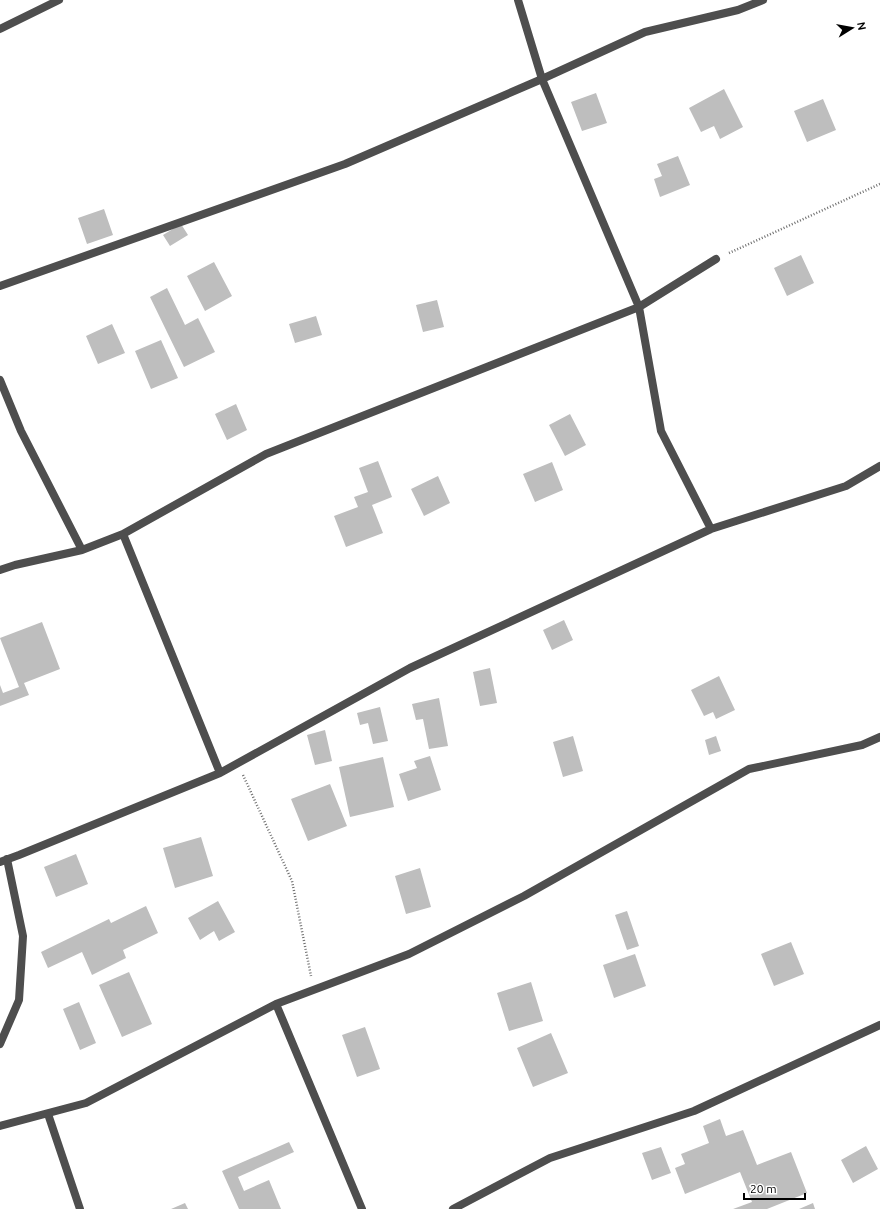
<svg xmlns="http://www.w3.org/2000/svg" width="880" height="1209" font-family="Ubuntu,sans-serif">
	<rect width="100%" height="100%" fill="#fff"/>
	<path fill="#bebebe" d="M 724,89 L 743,127 L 720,139 L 714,126 L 701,132 L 689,108 Z
		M 596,93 L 607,123 L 582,131 L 571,102 Z
		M 823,99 L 836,130 L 807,142 L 794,111 Z
		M 678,156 L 690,185 L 660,197 L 654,179 L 662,176 L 657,164 Z
		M 104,209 L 113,235 L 87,244 L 78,218 Z
		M 181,224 L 188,235 L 170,246 L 163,235 Z
		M 801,255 L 814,283 L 787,296 L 774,268 Z
		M 214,262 L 232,296 L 205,311 L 187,276 Z
		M 167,288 L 185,325 L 198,318 L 215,352 L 184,367 L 150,297 Z
		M 437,300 L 444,327 L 423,332 L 416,305 Z
		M 316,316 L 322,335 L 295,343 L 289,324 Z
		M 112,324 L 125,353 L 98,364 L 86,336 Z
		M 161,340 L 178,378 L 151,389 L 135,351 Z
		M 236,404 L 247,430 L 227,440 L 215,414 Z
		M 570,414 L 586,445 L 565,456 L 549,425 Z
		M 378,461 L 392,497 L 372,505 L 383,533 L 346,547 L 334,516 L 358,507 L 354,497 L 368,492 L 359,468 Z
		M 552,462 L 563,490 L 535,502 L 523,474 Z
		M 438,476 L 450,503 L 424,516 L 411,489 Z
		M 564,620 L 573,640 L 552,650 L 543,630 Z
		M 42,622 L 60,669 L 24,683 L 29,695 L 0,706 L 0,685 L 3,693 L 19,687 L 0,638 Z
		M 490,668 L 497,703 L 480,706 L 473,672 Z
		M 719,676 L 735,710 L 716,719 L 713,712 L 704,716 L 691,690 Z
		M 439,698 L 448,746 L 429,749 L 423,719 L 416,720 L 412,704 Z
		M 380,707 L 388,741 L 373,744 L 368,723 L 360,725 L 357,713 Z
		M 325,730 L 332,761 L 315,765 L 307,735 Z
		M 573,736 L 583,771 L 563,777 L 553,742 Z
		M 716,736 L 721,751 L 709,755 L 705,740 Z
		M 430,756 L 441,790 L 408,801 L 399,774 L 417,768 L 414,761 Z
		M 383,757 L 394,807 L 350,817 L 339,767 Z
		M 330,784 L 347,826 L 308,841 L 291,799 Z
		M 201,837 L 213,876 L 175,888 L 163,848 Z
		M 76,854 L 88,884 L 56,897 L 44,867 Z
		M 420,868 L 431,907 L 406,914 L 395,876 Z
		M 218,901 L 235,932 L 219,941 L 214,931 L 200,940 L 188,918 Z
		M 146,906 L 158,933 L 123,950 L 126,958 L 92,975 L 82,952 L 48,968 L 41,952 L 109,919 L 111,923 Z
		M 627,911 L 639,946 L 627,950 L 615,915 Z
		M 791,942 L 804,974 L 774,986 L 761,954 Z
		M 635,954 L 646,986 L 614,998 L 603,965 Z
		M 129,972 L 152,1024 L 122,1037 L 99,985 Z
		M 531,982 L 543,1021 L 509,1031 L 497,993 Z
		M 79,1002 L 96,1043 L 80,1050 L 63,1009 Z
		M 365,1027 L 380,1069 L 357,1077 L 342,1035 Z
		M 551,1033 L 568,1073 L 533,1087 L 517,1048 Z
		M 720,1119 L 726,1136 L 743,1130 L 757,1165 L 791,1152 L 807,1193 L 767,1209 L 733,1209 L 752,1202 L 740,1172 L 685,1194 L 675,1168 L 685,1164 L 681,1154 L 709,1143 L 703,1126 Z
		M 289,1142 L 294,1152 L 238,1177 L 244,1191 L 269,1180 L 281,1209 L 239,1209 L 222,1171 Z
		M 866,1146 L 878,1169 L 853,1183 L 841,1160 Z
		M 661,1147 L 671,1173 L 652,1180 L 642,1153 Z
		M 185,1203 L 188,1209 L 171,1209 Z
		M 813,1203 L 815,1209 L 799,1209 Z"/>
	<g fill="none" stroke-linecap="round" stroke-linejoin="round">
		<path stroke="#707070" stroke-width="2.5" stroke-dasharray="1 2" stroke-linecap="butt" d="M 729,253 L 880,184
			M 243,775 L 292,881 L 311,976"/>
		<path stroke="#4e4e4e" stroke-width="8" d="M 0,29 L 59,0
			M 0,286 L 345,164 L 542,79 L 645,32 L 738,10 L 763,0
			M 0,380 L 21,431 L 82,550
			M 711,529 L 846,486 L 880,466
			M 123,534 L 220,773
			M 0,570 L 15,565 L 82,550 L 123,534 L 266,454 L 639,307 L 542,79 L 518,0
			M 0,862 L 19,855 L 220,773 L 410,668 L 711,529 L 661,431 L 639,307 L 716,259
			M 276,1004 L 362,1209
			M 0,1044 L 19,1000 L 23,936 L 7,859
			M 48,1114 L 80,1209
			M 0,1126 L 86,1103 L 276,1004 L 409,954 L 524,896 L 749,769 L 862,745 L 880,737
			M 453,1209 L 550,1158 L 694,1111 L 880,1025"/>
	</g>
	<g transform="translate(852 28) rotate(79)" stroke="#ffffff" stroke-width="3" paint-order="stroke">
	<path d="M0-3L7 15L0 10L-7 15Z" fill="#000000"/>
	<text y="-6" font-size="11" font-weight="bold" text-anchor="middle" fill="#000000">N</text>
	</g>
	<path d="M744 1193v6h61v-6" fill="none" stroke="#000000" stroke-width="2"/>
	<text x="750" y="1193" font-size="12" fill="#000000" stroke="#ffffff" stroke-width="3" paint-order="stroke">20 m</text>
</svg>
